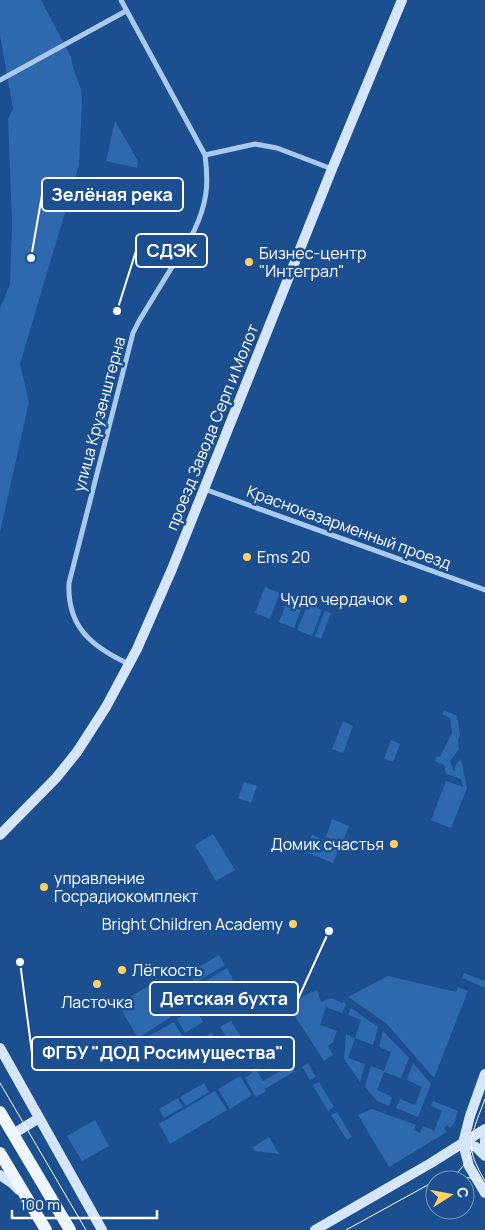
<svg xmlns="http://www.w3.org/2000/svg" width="485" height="1230" font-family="Manrope,sans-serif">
	<rect width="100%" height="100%" fill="#1b4f8f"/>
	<path fill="#2e69ad" d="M 0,0 L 41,0 L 71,57 L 72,64 L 81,90 L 82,101 L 79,165 L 20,364 L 29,402 L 0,532 L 0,309 L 10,284 L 12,222 L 8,119 L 13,109 L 0,35 Z
		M 115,121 L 138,161 L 137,168 L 106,161 Z
		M 265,587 L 280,593 L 270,619 L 255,613 Z
		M 289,597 L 304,602 L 294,628 L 279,622 Z
		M 308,604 L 322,610 L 312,636 L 297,630 Z
		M 325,611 L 331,613 L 321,639 L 315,636 Z
		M 444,710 L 457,716 L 460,735 L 458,740 L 459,749 L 450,761 L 454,772 L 456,764 L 461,759 L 467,788 L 451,828 L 431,820 L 446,781 L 463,787 L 461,779 L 446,774 L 444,765 L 435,761 L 437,756 L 440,757 L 452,733 L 450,718 L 442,714 Z
		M 343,721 L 353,726 L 343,753 L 332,749 Z
		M 391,740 L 400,744 L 393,762 L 384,759 Z
		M 244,782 L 257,786 L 251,803 L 238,798 Z
		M 332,819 L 349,826 L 342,843 L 326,837 Z
		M 213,834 L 235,870 L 216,881 L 195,845 Z
		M 312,835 L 340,846 L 333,863 L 305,852 Z
		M 219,955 L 225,965 L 195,983 L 189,973 Z
		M 227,968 L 234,981 L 204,998 L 197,986 Z
		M 464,973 L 485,981 L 485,988 L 462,978 Z
		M 388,976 L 456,992 L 458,987 L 468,991 L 434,1078 L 386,1023 L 348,997 Z
		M 152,984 L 171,1017 L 138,1038 L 118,1004 Z
		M 317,990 L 321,1002 L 331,998 L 342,1003 L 344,1001 L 346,1005 L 342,1013 L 326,1007 L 320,1025 L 337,1031 L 333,1042 L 328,1046 L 333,1055 L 324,1061 L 295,1016 L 290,1002 Z
		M 219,1001 L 224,1009 L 213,1016 L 208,1008 Z
		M 195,1008 L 203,1022 L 185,1033 L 177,1019 Z
		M 351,1008 L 378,1027 L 373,1045 L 355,1038 L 348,1058 L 365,1064 L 360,1082 L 344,1059 L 346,1034 L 355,1038 L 361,1020 L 348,1015 Z
		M 231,1021 L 240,1036 L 229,1042 L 220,1027 Z
		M 174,1022 L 191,1051 L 158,1070 L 140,1041 Z
		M 383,1031 L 409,1058 L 401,1078 L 384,1072 L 377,1090 L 392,1097 L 389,1106 L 377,1101 L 365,1087 L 371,1066 L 384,1071 L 391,1052 L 379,1047 Z
		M 211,1033 L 220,1047 L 201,1058 L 193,1044 Z
		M 281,1047 L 285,1054 L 257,1071 L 263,1081 L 291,1065 L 295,1071 L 265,1089 L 266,1091 L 256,1097 L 245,1078 L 252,1073 L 248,1066 Z
		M 308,1063 L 316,1077 L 310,1080 L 302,1067 Z
		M 413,1063 L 431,1084 L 418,1117 L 396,1108 L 400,1099 L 415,1105 L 422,1087 L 407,1080 Z
		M 240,1076 L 252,1095 L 230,1109 L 218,1089 Z
		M 319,1082 L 334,1107 L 328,1111 L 313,1085 Z
		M 204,1083 L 209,1092 L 186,1106 L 180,1097 Z
		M 215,1091 L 227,1110 L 170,1144 L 159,1124 Z
		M 178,1098 L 183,1107 L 164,1118 L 159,1109 Z
		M 433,1101 L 458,1111 C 456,1117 455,1124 450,1128 L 447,1125 L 444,1128 L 447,1132 L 389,1167 L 358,1115 L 372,1109 L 416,1125 L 414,1130 L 420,1133 L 423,1126 L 434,1131 L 442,1111 L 431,1106 Z
		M 337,1112 L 352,1137 L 347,1140 L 331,1115 Z
		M 95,1120 L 109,1146 L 82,1161 L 67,1136 Z
		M 269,1137 L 279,1154 L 255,1151 L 253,1147 Z"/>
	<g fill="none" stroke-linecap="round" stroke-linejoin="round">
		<path stroke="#a9c9ee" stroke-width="5" d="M 121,0 L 205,155 C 209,185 207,203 194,231 L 139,321 L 133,333 L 69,583 C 67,627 92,647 129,664
			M 0,80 L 126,11
			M 205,155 L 255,144 L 277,148 L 332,169
			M 204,489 L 485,590"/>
		<path stroke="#d6e6fa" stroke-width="10" d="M 0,835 L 56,778 L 77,752 L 106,707 L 137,649 L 172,569 L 332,169 L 402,0
			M 0,1048 L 102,1230
			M 485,1074 L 470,1116 L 463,1143 L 469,1166 L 485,1193
			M 13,1134 L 39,1118
			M 485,1140 L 485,1147
			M 463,1143 L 476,1147 L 485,1156
			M 0,1175 L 13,1184 L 19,1190
			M 315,1230 L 431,1163 L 485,1129"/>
		<path stroke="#f0f6ff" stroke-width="12" d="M 0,1112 L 70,1230
			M 0,1153 L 46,1230"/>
		<path stroke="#fff" stroke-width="1" d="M 0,1083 L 86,1230
			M 485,1099 C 480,1113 468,1138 472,1152 C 474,1162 480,1172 485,1181
			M 452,1179 C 463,1176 476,1177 485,1184
			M 447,1180 C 461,1172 467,1162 473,1148
			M 346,1230 L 435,1181"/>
	</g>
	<g fill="#ffd166" stroke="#1b4f8f" stroke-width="2">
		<circle cx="249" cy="262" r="5"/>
		<circle cx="247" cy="557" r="5"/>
		<circle cx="403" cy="599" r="5"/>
		<circle cx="394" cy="844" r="5"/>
		<circle cx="44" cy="887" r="5"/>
		<circle cx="293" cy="924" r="5"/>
		<circle cx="122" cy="970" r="5"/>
		<circle cx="97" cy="984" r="5"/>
	</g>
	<g text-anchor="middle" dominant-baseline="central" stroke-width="5" stroke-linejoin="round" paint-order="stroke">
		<g font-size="16" fill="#fff" stroke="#1b4f8f" text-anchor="start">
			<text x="259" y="253">Бизнес-центр<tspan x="259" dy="18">"Интеграл"</tspan></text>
			<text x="257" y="557">Ems 20</text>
			<text x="393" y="599" text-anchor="end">Чудо чердачок</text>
			<text x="384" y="844" text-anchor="end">Домик счастья</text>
			<text x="54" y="878">управление<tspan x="54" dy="18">Госрадиокомплект</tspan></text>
			<text x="283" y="924" text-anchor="end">Bright Children Academy</text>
			<text x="132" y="970">Лёгкость</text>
			<text x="97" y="1002" text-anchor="middle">Ласточка</text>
		</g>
		<g font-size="16" fill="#fff" stroke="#1b4f8f">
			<text transform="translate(99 414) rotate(-75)">улица Крузенштерна</text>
			<text transform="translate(212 427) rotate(-68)">проезд Завода Серп и Молот</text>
			<text transform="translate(349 527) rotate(20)">Красноказарменный проезд</text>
		</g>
	</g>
	<path fill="none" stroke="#fff" stroke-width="2" d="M31 258L42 195M117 311L136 251M329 931L298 999M20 962L32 1053"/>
	<g fill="#fff" stroke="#1b4f8f" stroke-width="2">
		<circle cx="31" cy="258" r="5"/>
		<circle cx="117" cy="311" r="5"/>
		<circle cx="329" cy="931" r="5"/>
		<circle cx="20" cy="962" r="5"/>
	</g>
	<g fill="#1b4f8f" stroke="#fff" stroke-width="2">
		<rect x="42" y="178" width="141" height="33" rx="5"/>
		<rect x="136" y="234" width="71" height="33" rx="5"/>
		<rect x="150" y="982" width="148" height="33" rx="5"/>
		<rect x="32" y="1037" width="262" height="33" rx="5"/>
	</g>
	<g font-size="18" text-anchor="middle" font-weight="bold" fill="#fff">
		<text x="112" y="201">Зелёная река</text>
		<text x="172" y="257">СДЭК</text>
		<text x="224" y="1005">Детская бухта</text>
		<text x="163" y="1059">ФГБУ "ДОД Росимущества"</text>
	</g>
	<g transform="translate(450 1195) rotate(79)"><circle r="24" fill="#1b4f8f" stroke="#7695bc"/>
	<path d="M0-4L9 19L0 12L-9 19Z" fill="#ffd166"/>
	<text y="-8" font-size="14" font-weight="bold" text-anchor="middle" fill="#ffffff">С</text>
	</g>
	<path d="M12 1210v8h145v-8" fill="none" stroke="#ffffff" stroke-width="2.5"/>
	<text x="20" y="1210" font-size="15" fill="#ffffff" stroke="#1b4f8f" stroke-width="4" paint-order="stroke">100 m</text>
</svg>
